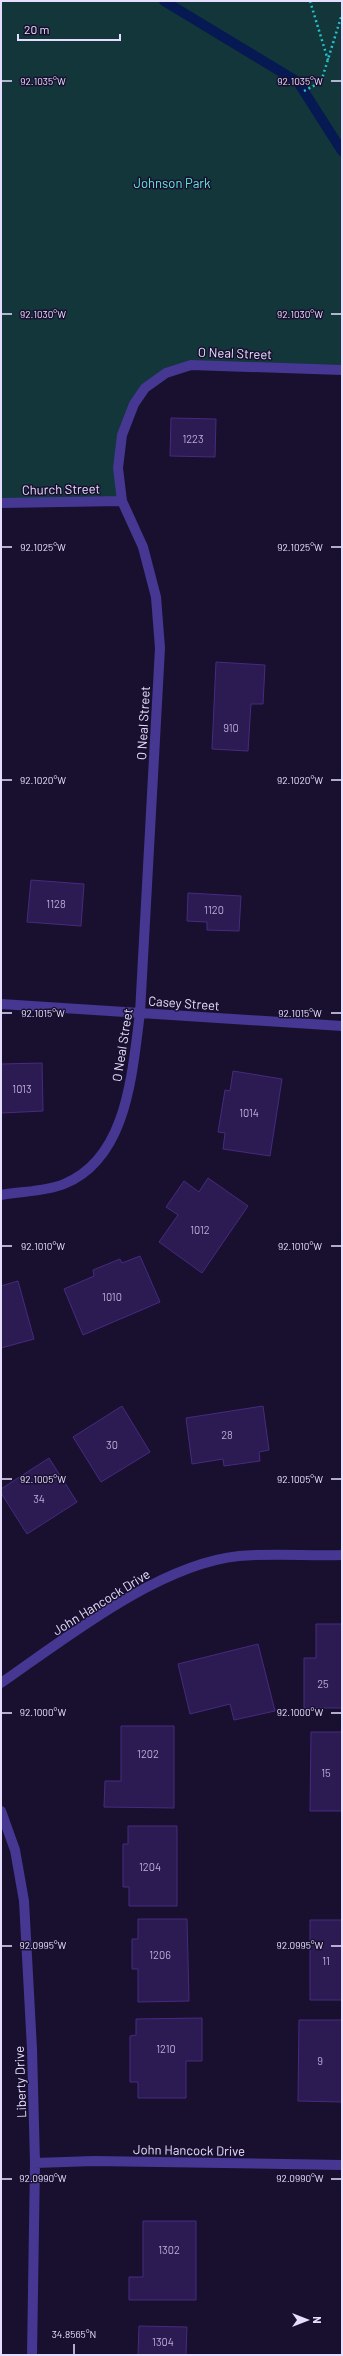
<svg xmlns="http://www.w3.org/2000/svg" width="343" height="2356" font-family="Barlow,sans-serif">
	<rect width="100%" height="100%" fill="#19102f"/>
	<path fill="#12363a" d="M 1,1 L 342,1 L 342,370 L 191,365 L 166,373 L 134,404 L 118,468 L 122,501 L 1,503 Z"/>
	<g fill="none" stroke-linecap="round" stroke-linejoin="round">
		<path stroke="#061952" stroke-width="10" d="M 164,1 L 298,82 L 342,151"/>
	</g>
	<path fill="#2c1a52" stroke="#462a80" d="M 171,418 L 216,419 L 215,457 L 170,456 Z
		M 216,662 L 265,665 L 263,704 L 251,704 L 248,751 L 212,749 Z
		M 31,880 L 84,884 L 81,926 L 27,922 Z
		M 188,893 L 241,896 L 239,931 L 207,930 L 207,922 L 187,921 Z
		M 42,1063 L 43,1111 L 1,1113 L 1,1064 Z
		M 233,1071 L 282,1079 L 270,1156 L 223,1149 L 225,1133 L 218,1132 L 225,1090 L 230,1091 Z
		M 208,1178 L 248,1206 L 202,1273 L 159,1242 L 178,1215 L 166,1207 L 184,1181 L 199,1192 Z
		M 140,1256 L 160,1302 L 83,1335 L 64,1289 L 94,1276 L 93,1270 L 120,1259 L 122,1263 Z
		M 18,1281 L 34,1339 L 1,1348 L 1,1286 Z
		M 122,1406 L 150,1452 L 101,1482 L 73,1437 Z
		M 263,1406 L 269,1450 L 259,1452 L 260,1461 L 224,1466 L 223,1459 L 192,1464 L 186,1418 Z
		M 49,1458 L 77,1502 L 27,1534 L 1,1493 L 1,1489 Z
		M 316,1624 L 342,1624 L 342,1708 L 304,1708 L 304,1658 L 316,1658 Z
		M 258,1644 L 275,1711 L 234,1720 L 230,1704 L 190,1714 L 178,1664 Z
		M 121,1726 L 174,1726 L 174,1808 L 104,1807 L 105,1781 L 121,1781 Z
		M 311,1732 L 342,1732 L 342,1811 L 310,1811 Z
		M 128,1826 L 177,1826 L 177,1906 L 129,1906 L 129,1887 L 123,1887 L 123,1844 L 128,1844 Z
		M 138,1919 L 187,1919 L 189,2001 L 138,2002 L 138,1969 L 132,1969 L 132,1939 L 138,1939 Z
		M 310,1920 L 342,1920 L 342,2000 L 310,2000 Z
		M 202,2018 L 202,2061 L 186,2061 L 186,2098 L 138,2098 L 138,2082 L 130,2082 L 130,2036 L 136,2035 L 136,2019 Z
		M 299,2020 L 342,2020 L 342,2102 L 298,2101 Z
		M 143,2221 L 196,2221 L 196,2300 L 129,2300 L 129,2277 L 143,2277 Z
		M 139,2326 L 187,2327 L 186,2355 L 138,2355 Z"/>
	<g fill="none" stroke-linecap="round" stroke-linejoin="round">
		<path stroke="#26c1cb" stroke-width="2.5" stroke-dasharray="2 3" stroke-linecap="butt" d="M 310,1 L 328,60
			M 304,91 L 321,82 L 342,14"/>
		<path stroke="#463792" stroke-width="10" d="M 1,503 L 122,501
			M 1,1004 L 342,1026
			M 1,1195 C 22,1191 45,1192 64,1184 C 128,1158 132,1072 140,1013 L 160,648 L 156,597 L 143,547 L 122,501 L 118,468 L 122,435 L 134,404 L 145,388 L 166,373 L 191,365 L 342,370
			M 1,1683 C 66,1638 159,1564 239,1556 C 273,1553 308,1556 342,1555
			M 1,1811 L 15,1850 L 24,1901 L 32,2049 L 35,2163 L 32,2355
			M 35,2163 L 94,2161 L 342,2165"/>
	</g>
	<path fill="none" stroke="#e6deff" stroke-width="1.5" d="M 2,81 L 12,81M 331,81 L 341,81M 2,314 L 12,314M 331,314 L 341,314M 2,547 L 12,547M 331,547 L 341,547M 2,780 L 12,780M 331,780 L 341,780M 2,1013 L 12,1013M 331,1013 L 341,1013M 2,1246 L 12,1246M 331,1246 L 341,1246M 2,1479 L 12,1479M 331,1479 L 341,1479M 2,1713 L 12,1713M 331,1713 L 341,1713M 2,1946 L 12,1946M 331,1946 L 341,1946M 2,2179 L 12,2179M 331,2179 L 341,2179M 74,2344 L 74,2354"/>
	<g text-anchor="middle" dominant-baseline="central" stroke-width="3" stroke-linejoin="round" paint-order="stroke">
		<g font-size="11" fill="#b8add4">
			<text x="193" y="438">1223</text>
			<text x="231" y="727">910</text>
			<text x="56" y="903">1128</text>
			<text x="214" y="909">1120</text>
			<text x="22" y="1088">1013</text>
			<text x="249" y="1112">1014</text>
			<text x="200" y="1229">1012</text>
			<text x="112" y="1296">1010</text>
			<text x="227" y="1434">28</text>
			<text x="112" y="1444">30</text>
			<text x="39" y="1498">34</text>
			<text x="323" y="1683">25</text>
			<text x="148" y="1753">1202</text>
			<text x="326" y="1772">15</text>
			<text x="150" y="1866">1204</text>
			<text x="160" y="1954">1206</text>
			<text x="326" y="1960">11</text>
			<text x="166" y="2048">1210</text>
			<text x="320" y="2060">9</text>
			<text x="169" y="2249">1302</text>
			<text x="163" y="2341">1304</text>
		</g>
		<g font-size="13" fill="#5eebd9" stroke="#19102f">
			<text x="172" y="183">Johnson Park</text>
		</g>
		<g font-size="13" fill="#e6deff" stroke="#19102f">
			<text transform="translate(235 353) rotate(2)">O Neal Street</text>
			<text transform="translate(61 489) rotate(-1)">Church Street</text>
			<text transform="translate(143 723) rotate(-87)">O Neal Street</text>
			<text transform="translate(184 1003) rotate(4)">Casey Street</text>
			<text transform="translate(122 1045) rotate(-81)">O Neal Street</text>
			<text transform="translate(101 1602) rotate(-32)">John Hancock Drive</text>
			<text transform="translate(20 2082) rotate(-92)">Liberty Drive</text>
			<text transform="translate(189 2150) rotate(1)">John Hancock Drive</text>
		</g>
	</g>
	<g font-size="10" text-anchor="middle" fill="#e6deff" stroke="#19102f" stroke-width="3" stroke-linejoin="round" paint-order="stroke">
		<text x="43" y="85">92.1035°W</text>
		<text x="300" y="85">92.1035°W</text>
		<text x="43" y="318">92.1030°W</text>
		<text x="300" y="318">92.1030°W</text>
		<text x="43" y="551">92.1025°W</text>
		<text x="300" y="551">92.1025°W</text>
		<text x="300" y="784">92.1020°W</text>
		<text x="43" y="784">92.1020°W</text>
		<text x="300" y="1017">92.1015°W</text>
		<text x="43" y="1017">92.1015°W</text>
		<text x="300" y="1250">92.1010°W</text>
		<text x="43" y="1250">92.1010°W</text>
		<text x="43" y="1483">92.1005°W</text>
		<text x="300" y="1483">92.1005°W</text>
		<text x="43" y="1716">92.1000°W</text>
		<text x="300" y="1716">92.1000°W</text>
		<text x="300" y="1949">92.0995°W</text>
		<text x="43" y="1949">92.0995°W</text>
		<text x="43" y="2182">92.0990°W</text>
		<text x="300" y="2182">92.0990°W</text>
		<text x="74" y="2338">34.8565°N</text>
	</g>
	<rect width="343" height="2356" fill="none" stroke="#e6deff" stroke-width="4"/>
	<g transform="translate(307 2320) rotate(90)" stroke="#19102f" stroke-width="3" paint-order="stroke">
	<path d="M0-3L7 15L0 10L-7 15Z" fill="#e6deff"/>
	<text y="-6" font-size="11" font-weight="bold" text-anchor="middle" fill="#e6deff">N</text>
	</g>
	<path d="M18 34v6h102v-6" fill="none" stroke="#e6deff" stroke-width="2"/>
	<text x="24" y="34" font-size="12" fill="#e6deff" stroke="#19102f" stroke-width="3" paint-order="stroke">20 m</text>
</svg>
